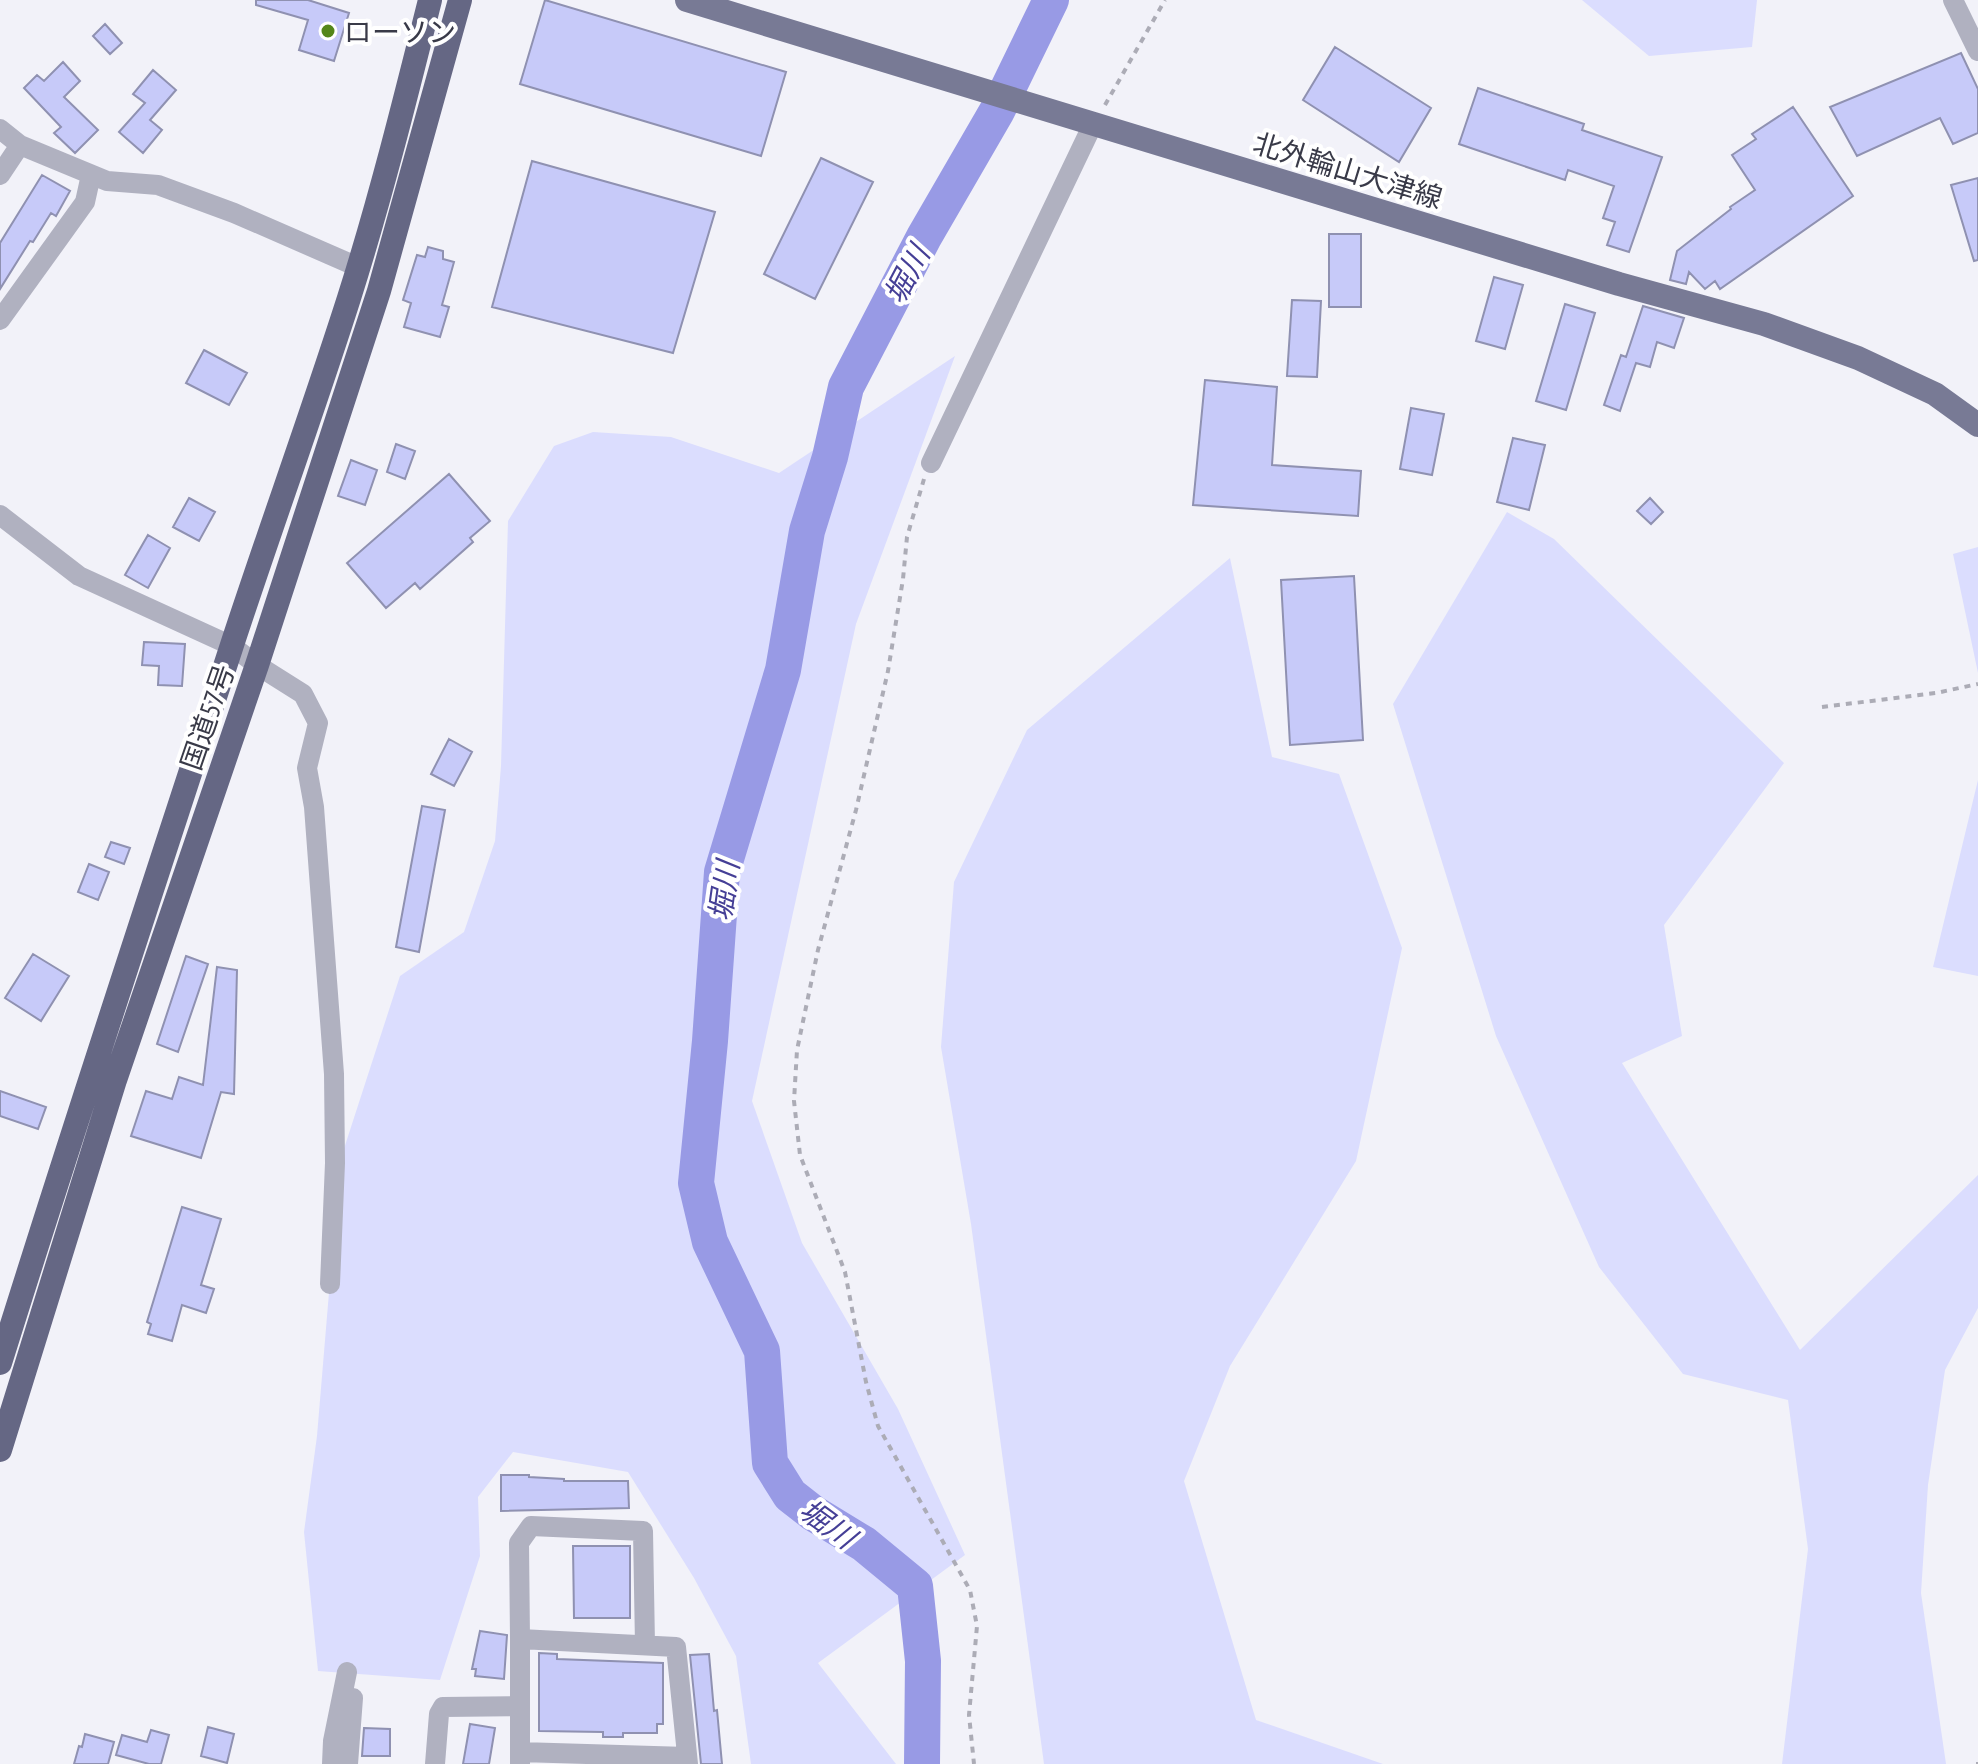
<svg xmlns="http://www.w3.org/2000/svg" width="1978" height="1764" font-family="'PT Sans Narrow','Noto Sans JP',sans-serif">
	<rect width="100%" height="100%" fill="#f2f2f9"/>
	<path fill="#dbddfe" d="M 1582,0 L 1757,0 L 1752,47 L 1649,56 Z
		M 955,356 L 856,624 L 752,1101 L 802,1243 L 898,1409 L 965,1555 L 818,1663 L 896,1764 L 751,1764 L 736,1656 L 694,1578 L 628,1472 L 513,1452 L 478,1497 L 480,1556 L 440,1680 L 318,1671 L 304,1532 L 317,1436 L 340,1161 L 400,976 L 464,932 L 495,841 L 501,766 L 508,521 L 554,446 L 593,432 L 671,437 L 779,473 Z
		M 1507,512 L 1554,539 L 1784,763 L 1664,925 L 1682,1036 L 1622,1063 L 1800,1350 L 1978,1175 L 1978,1308 L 1945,1370 L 1928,1485 L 1921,1593 L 1946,1764 L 1782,1764 L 1808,1549 L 1788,1400 L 1683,1374 L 1599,1267 L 1496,1036 L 1393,704 Z
		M 1978,547 L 1978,673 L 1953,554 Z
		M 1230,558 L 1272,757 L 1339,774 L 1402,948 L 1356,1161 L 1230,1366 L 1184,1481 L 1256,1720 L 1383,1764 L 1044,1764 L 971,1224 L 941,1047 L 954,882 L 1027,730 Z
		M 1978,780 L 1978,976 L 1933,967 Z"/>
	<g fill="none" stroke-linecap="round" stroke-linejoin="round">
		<path stroke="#989ae5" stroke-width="36" d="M 922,1764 L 923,1661 L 915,1586 L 864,1544 L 813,1513 L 790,1495 L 770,1463 L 762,1351 L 710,1242 L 696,1183 L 710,1041 L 722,872 L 783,670 L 807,531 L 830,457 L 846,387 L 924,237 L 997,111 L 1051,0"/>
	</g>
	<path fill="#c7caf9" stroke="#8f91b1" stroke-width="2" d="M 256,0 L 308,0 L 349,13 L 334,61 L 299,50 L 308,20 L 256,5 Z
		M 545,0 L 786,72 L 761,156 L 520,84 Z
		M 105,24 L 122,43 L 110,54 L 93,36 Z
		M 1335,47 L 1431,108 L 1399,162 L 1303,100 Z
		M 1961,53 L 1978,89 L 1978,133 L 1953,144 L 1940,118 L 1857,156 L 1830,107 Z
		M 63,62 L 80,81 L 64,97 L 98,130 L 75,153 L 54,133 L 61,127 L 24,88 L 37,75 L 44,81 Z
		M 153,70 L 176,90 L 150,120 L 162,130 L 143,153 L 119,132 L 145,103 L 133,94 Z
		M 1478,88 L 1584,124 L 1582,130 L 1662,157 L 1629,252 L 1607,245 L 1615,222 L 1603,218 L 1614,186 L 1568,170 L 1565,180 L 1459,144 Z
		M 1793,107 L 1853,196 L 1720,289 L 1715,281 L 1705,289 L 1689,272 L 1686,284 L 1670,280 L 1677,251 L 1731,209 L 1730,207 L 1755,190 L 1732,155 L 1756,139 L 1752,134 Z
		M 821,158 L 873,182 L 815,299 L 764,274 Z
		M 532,161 L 715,212 L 673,353 L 492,307 Z
		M 42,175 L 70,191 L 56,216 L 51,213 L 33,242 L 30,241 L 0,289 L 0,243 Z
		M 1978,178 L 1978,260 L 1974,261 L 1951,185 Z
		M 1329,234 L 1361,234 L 1361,307 L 1329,307 Z
		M 428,247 L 443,251 L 443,259 L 454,262 L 442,305 L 449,307 L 440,337 L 404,327 L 411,303 L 403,300 L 417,255 L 425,257 Z
		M 1494,277 L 1523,285 L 1505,349 L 1476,341 Z
		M 1292,300 L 1321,301 L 1317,377 L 1287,376 Z
		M 1565,304 L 1595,313 L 1566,410 L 1536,401 Z
		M 1643,306 L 1684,318 L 1674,348 L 1657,342 L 1650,367 L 1636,363 L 1620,411 L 1604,405 L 1621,355 L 1626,357 Z
		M 204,350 L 247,373 L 229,405 L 186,383 Z
		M 1205,380 L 1277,387 L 1272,465 L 1361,471 L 1358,516 L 1193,505 Z
		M 1411,408 L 1444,414 L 1432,475 L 1400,469 Z
		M 1513,438 L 1545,445 L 1529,510 L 1497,502 Z
		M 396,444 L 415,451 L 405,479 L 387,472 Z
		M 351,460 L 377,470 L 365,505 L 338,496 Z
		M 449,474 L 490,521 L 470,538 L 473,542 L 420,589 L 415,583 L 386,608 L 347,563 Z
		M 189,498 L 215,512 L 199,541 L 173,527 Z
		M 1650,498 L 1663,512 L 1651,524 L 1637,511 Z
		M 148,535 L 170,548 L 148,588 L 125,575 Z
		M 1354,576 L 1363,740 L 1290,745 L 1281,580 Z
		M 144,642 L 185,644 L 182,686 L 158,685 L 159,666 L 142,665 Z
		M 449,739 L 472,752 L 454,786 L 431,774 Z
		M 422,806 L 445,810 L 419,952 L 396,947 Z
		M 111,842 L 130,848 L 124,864 L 105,857 Z
		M 89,864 L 109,872 L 98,900 L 78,892 Z
		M 33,954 L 69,976 L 41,1021 L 5,998 Z
		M 186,956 L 208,964 L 178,1052 L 157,1044 Z
		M 217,967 L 237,970 L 234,1094 L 221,1092 L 201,1158 L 131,1136 L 146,1091 L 172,1099 L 179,1077 L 203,1085 Z
		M 0,1091 L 46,1107 L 38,1129 L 0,1116 Z
		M 182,1207 L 221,1219 L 201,1285 L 214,1289 L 206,1313 L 182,1305 L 172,1341 L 148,1334 L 151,1324 L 147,1322 Z
		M 501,1475 L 529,1475 L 529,1477 L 564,1479 L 564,1481 L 628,1481 L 629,1508 L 501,1511 Z
		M 573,1546 L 630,1546 L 630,1618 L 574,1618 Z
		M 480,1631 L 507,1635 L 504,1679 L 475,1676 L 476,1669 L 472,1669 Z
		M 539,1653 L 557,1654 L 557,1659 L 663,1663 L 663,1724 L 657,1724 L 657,1733 L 623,1733 L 623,1737 L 603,1737 L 603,1732 L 539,1731 Z
		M 709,1654 L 714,1711 L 717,1710 L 722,1764 L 701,1764 L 690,1655 Z
		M 470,1724 L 495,1728 L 489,1764 L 463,1764 Z
		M 208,1727 L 234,1734 L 227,1763 L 201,1756 Z
		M 364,1728 L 390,1729 L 390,1756 L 362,1756 Z
		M 151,1730 L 169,1735 L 161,1764 L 149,1764 L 116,1755 L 122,1735 L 147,1742 Z
		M 85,1734 L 114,1742 L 108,1764 L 74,1764 L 79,1746 L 82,1747 Z"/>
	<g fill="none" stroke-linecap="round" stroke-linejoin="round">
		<path stroke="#acacb6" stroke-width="4" stroke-dasharray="6 6" stroke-linecap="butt" d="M 1105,105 L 1165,0
			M 924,479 L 907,537 L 903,579 L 888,671 L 856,810 L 818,950 L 797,1050 L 794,1101 L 800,1155 L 845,1272 L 866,1382 L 878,1426 L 970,1590 L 977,1626 L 969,1715 L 974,1764
			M 1822,707 L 1936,693 L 1978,684
			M 1978,1764 L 1978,1762"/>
		<path stroke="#b0b1c0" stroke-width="20" d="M 1953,0 L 1978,51
			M 0,129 L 20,145 L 107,181 L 158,185 L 234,213 L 358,267
			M 0,175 L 20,145
			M 0,320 L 85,202 L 91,175
			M 931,463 L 1093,124
			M 0,515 L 79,576 L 232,646 L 257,665 L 303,694 L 318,723 L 307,768 L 314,807 L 334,1074 L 335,1163 L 330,1284
			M 520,1639 L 519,1543 L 531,1526 L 643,1531 L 645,1645
			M 520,1706 L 520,1639 L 676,1647 L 688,1764
			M 520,1752 L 687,1757
			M 332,1764 L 333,1741 L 347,1672
			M 348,1764 L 353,1698
			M 435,1764 L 439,1714 L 443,1707 L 520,1706 L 520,1764"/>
		<path stroke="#787a95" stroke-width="24" d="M 687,0 L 1619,284 L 1764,324 L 1858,358 L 1935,394 L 1978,425"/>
		<path stroke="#656784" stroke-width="24" d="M 0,1363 C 75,1122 154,884 232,645 C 270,529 312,414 349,298 C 380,200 405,100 430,0
			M 0,1450 L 115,1080 L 257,665 L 379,291 L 460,0"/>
	</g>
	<circle fill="#54861a" stroke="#fff" stroke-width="3" cx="328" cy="31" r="8"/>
	<g text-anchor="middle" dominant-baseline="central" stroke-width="8" stroke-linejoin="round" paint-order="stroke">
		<g font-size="28" fill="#393a48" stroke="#fff" text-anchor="start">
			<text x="344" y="31">ローソン</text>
		</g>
		<g font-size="28" fill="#393a48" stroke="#fff">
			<text transform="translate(1348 170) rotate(17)">北外輪山大津線</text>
			<text transform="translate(207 717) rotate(-71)">国道57号</text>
		</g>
		<g font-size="30" font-style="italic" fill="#453f96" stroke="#fff">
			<text transform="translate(906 274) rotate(-62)">堀川</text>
			<text transform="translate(723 891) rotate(-82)">堀川</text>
			<text transform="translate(828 1523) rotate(36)">堀川</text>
		</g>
	</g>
</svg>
